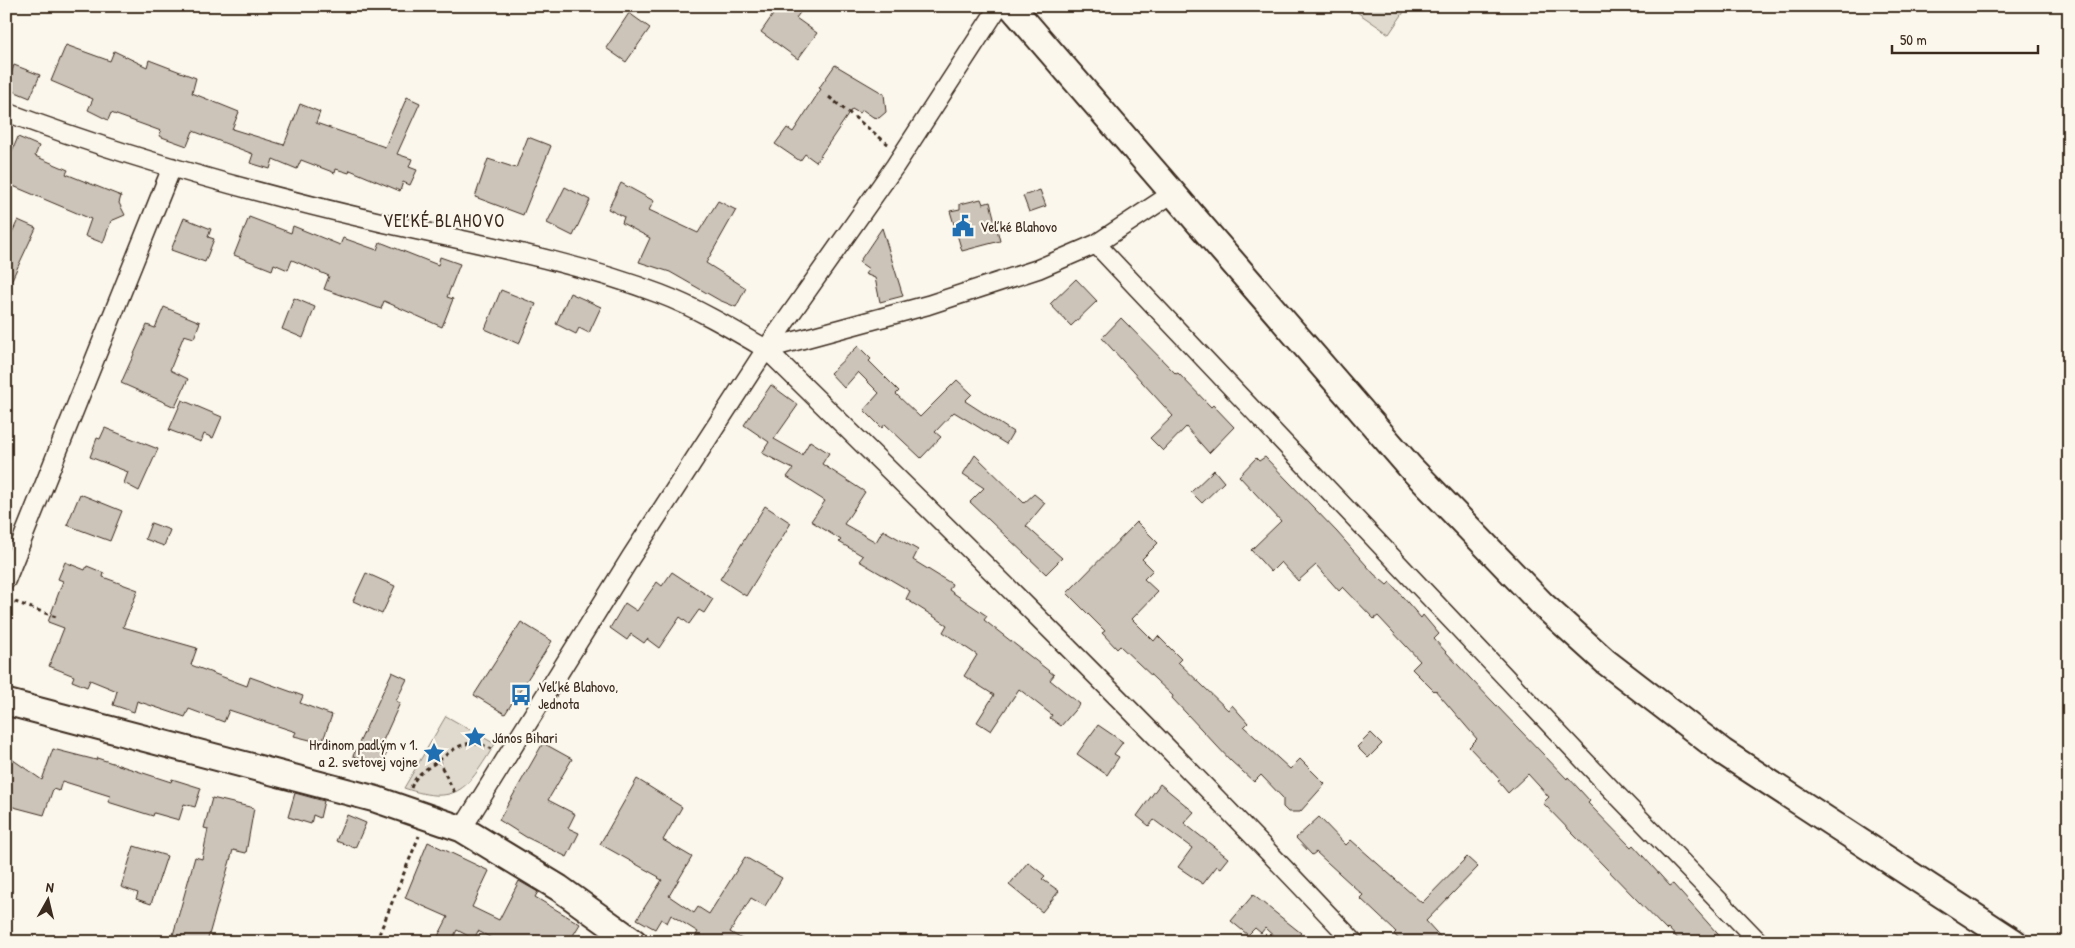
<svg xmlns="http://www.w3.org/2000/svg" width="2075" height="948" font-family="'Patrick Hand',sans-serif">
	<rect width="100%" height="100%" fill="#fbf7ec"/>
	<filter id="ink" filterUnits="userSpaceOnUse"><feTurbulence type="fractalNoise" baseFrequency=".02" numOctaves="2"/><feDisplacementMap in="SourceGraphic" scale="10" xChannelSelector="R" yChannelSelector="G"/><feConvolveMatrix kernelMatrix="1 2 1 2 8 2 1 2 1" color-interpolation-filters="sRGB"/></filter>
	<g filter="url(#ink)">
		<path fill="#dfd9ce" stroke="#8d8276" d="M 1348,6 L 1408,6 L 1389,34 Z
			M 446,716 L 495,744 C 468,787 459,807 404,788 Z"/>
		<path fill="#ccc4b9" stroke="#3b2a1e" d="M 779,6 L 805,6 L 796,18 L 817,33 L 798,59 L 761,32 Z
			M 629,13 L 650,28 L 626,62 L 606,48 Z
			M 66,45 L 110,61 L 114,51 L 147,67 L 149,60 L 196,78 L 192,93 L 239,112 L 232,129 L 284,145 L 300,104 L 320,112 L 316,123 L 385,147 L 407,97 L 420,103 L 397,154 L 412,159 L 409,167 L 417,170 L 410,185 L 403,182 L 400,191 L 350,170 L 349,173 L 336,169 L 335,173 L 301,160 L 297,169 L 273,159 L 270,169 L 250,163 L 253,154 L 193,131 L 187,146 L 159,136 L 161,131 L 111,113 L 108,120 L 88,110 L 93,99 L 51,81 Z
			M 14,65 L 40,75 L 30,98 L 6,88 Z
			M 835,65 L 884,94 L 886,112 L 879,118 L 873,117 L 863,110 L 859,113 L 852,109 L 816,162 L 805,154 L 800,161 L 775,144 L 787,128 L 793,132 L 821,89 L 819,88 Z
			M 18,137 L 39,146 L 35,156 L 68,170 L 66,174 L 121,196 L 119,203 L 125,215 L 111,221 L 103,243 L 85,236 L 91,219 L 6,183 L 6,165 Z
			M 528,137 L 551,146 L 523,215 L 475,197 L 488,159 L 516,168 Z
			M 621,183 L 654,201 L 649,210 L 698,233 L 718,201 L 736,210 L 706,263 L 746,288 L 736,307 L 719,300 L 670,272 L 639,262 L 650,238 L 622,223 L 624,217 L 608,209 Z
			M 565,187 L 590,200 L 573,236 L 547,223 Z
			M 1040,190 L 1046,206 L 1029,212 L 1023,196 Z
			M 981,199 L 983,204 L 990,202 L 1000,241 L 962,251 L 950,211 L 960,209 L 960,204 Z
			M 249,217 L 291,233 L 293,226 L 340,245 L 343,238 L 377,250 L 380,242 L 438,265 L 440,257 L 460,264 L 447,297 L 453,299 L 442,327 L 384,301 L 381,309 L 324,289 L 329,276 L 292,260 L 288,270 L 274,264 L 272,270 L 234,255 Z
			M 184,218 L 211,229 L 208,237 L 214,239 L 205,262 L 171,250 Z
			M 18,220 L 36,228 L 6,292 L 6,245 Z
			M 882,228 L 903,296 L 880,302 L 875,278 L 865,274 L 869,269 L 859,262 Z
			M 1076,279 L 1097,301 L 1071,326 L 1050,304 Z
			M 501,290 L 536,304 L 519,344 L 485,329 Z
			M 570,293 L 601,307 L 589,333 L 579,328 L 576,334 L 556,324 Z
			M 294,298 L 315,307 L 303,338 L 282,329 Z
			M 164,307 L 200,322 L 194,338 L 184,335 L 170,370 L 188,379 L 175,407 L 121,383 L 147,325 L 155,328 Z
			M 1121,318 L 1176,374 L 1178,373 L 1211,407 L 1213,405 L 1234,427 L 1209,453 L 1186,427 L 1163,451 L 1150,438 L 1173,416 L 1102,338 Z
			M 858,346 L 871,359 L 869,361 L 899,391 L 896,394 L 920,417 L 957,380 L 972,394 L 965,401 L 1013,432 L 1006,444 L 954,412 L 935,432 L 941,437 L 921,458 L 885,424 L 882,428 L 864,410 L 879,393 L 858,372 L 844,388 L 830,373 Z
			M 771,385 L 798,405 L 774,439 L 802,455 L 810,441 L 829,453 L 822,464 L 865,492 L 844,524 L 876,542 L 883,530 L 918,550 L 913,560 L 952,584 L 949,590 L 987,616 L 984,620 L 1054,675 L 1050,680 L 1080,704 L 1061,726 L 1050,718 L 1052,715 L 1019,689 L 991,731 L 977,722 L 994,695 L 964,676 L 977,655 L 943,632 L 947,625 L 906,599 L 910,591 L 859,561 L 863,556 L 839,542 L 841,540 L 811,521 L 825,501 L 787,477 L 793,469 L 762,453 L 769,442 L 744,425 Z
			M 182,400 L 222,417 L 213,438 L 204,434 L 201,442 L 169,430 Z
			M 105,428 L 158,449 L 139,491 L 124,483 L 128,472 L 90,457 L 97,438 L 100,439 Z
			M 975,455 L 1024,503 L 1034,494 L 1045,503 L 1026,526 L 1062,558 L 1046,574 L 970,502 L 984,488 L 963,474 Z
			M 1265,457 L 1337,532 L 1374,574 L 1387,585 L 1390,582 L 1421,618 L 1423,615 L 1439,634 L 1434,639 L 1470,678 L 1567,779 L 1568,777 L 1590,801 L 1588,803 L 1631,847 L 1633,845 L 1670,886 L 1673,884 L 1725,942 L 1681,942 L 1668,928 L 1666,930 L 1543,803 L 1549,797 L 1528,774 L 1508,793 L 1498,781 L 1500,780 L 1469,747 L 1477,739 L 1435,690 L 1434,691 L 1412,669 L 1420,661 L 1378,616 L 1374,619 L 1343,587 L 1339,591 L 1316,565 L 1298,581 L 1281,562 L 1271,572 L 1251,550 L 1281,521 L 1239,476 L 1256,458 L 1259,461 Z
			M 1214,470 L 1224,482 L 1202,503 L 1191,492 Z
			M 80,494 L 122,511 L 110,541 L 67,525 Z
			M 765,506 L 791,523 L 746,596 L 720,579 Z
			M 1137,522 L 1158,543 L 1142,559 L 1153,570 L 1144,579 L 1158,592 L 1132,619 L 1154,641 L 1158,636 L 1181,659 L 1178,662 L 1228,710 L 1232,705 L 1248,723 L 1244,727 L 1290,769 L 1300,759 L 1325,784 L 1300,812 L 1288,812 L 1283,807 L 1283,798 L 1261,775 L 1254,782 L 1231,761 L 1172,698 L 1173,696 L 1120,646 L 1117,649 L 1102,633 L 1105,631 L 1067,593 Z
			M 151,523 L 170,530 L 164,546 L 145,539 Z
			M 65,562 L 85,570 L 87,566 L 104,573 L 103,577 L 138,590 L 123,627 L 197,648 L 191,665 L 247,686 L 250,677 L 303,696 L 300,703 L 332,715 L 322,743 L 294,736 L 296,732 L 229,710 L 224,722 L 189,709 L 185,717 L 137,701 L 134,712 L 113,705 L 117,691 L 90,680 L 87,687 L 72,681 L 74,676 L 49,666 L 64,628 L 48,622 L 63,581 L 58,579 Z
			M 672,572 L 713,599 L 704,613 L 699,610 L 689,624 L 680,617 L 659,648 L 647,639 L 644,643 L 631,634 L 627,640 L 610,628 L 625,603 L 637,611 L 657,582 L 662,586 Z
			M 366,573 L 395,586 L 382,614 L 353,601 Z
			M 521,622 L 552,641 L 505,714 L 474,695 Z
			M 392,672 L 407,679 L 396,701 L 400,703 L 381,745 L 389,749 L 379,768 L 353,756 Z
			M 1098,725 L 1123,742 L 1114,754 L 1119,757 L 1107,775 L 1077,754 Z
			M 1371,733 L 1382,744 L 1368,758 L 1357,747 Z
			M 543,743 L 572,759 L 548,800 L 575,814 L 568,828 L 579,833 L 567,857 L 526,837 L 499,820 Z
			M 53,749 L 96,760 L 97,758 L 171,782 L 172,779 L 201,788 L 195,807 L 184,804 L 179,820 L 154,813 L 153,816 L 108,802 L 110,796 L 62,781 L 59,791 L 53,789 L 44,815 L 6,805 L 6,755 L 42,780 Z
			M 637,779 L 682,807 L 663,840 L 692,857 L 669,896 L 694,913 L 698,907 L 709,914 L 745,857 L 782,878 L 765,906 L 751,898 L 730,932 L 747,942 L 692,942 L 698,932 L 671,915 L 667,923 L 661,919 L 655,929 L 637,919 L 662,880 L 658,878 L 659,877 L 600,844 Z
			M 1160,784 L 1194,812 L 1184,823 L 1228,858 L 1220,868 L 1217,866 L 1203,884 L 1178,867 L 1192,848 L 1154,820 L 1149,826 L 1137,816 Z
			M 295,793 L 324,801 L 320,818 L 313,815 L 311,824 L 288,817 Z
			M 212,798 L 254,808 L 246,853 L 233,850 L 207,942 L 171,942 L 195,857 L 202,859 L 208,829 L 204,828 Z
			M 347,815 L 366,823 L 355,848 L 336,841 Z
			M 1319,817 L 1346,845 L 1351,840 L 1422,903 L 1467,857 L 1478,867 L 1426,921 L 1445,942 L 1401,942 L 1394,934 L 1396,932 L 1360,898 L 1363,895 L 1316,852 L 1312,855 L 1296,838 Z
			M 428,842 L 489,871 L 472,907 L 499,920 L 519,881 L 538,892 L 535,897 L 580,924 L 569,942 L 499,942 L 478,931 L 474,939 L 457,930 L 451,942 L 435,942 L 448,917 L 405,898 Z
			M 134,846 L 167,856 L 151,904 L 136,899 L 138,893 L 121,887 Z
			M 1028,862 L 1045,876 L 1042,879 L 1059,891 L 1042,912 L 1009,885 Z
			M 1253,895 L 1301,933 L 1293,942 L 1280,942 L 1265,928 L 1261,933 L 1255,928 L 1248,935 L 1231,921 Z"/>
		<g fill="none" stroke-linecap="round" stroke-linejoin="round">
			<g stroke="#3b2a1e" stroke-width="21">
				<path id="street" d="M 6,112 C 126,157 251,192 376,221 C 471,243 568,259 660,294 C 697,308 732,329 766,349
					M 1173,193 L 1096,244 L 1038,269 L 928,305 L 766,349 C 965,544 1163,739 1354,942
					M 1096,244 L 1613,791 L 1759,942
					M 6,580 L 172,167
					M 462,829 L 631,557 L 766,349 L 895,166 L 999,6"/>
			</g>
			<g stroke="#3b2a1e" stroke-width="29">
				<path id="secondary" d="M 1011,6 L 1410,467 L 1542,604 L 1606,662 L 1723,752 L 2014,942
					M 6,702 L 375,799 L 462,829 L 559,888 L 634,942"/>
			</g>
			<path stroke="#3b2a1e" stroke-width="3" stroke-dasharray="4 4" stroke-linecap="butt" d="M 829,97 L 888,144
				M 7,599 L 56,617
				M 438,760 L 456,795
				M 411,788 C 416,774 424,771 435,763 C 456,748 465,736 492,749
				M 376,942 L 419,836"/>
			<use href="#street" stroke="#fbf7ec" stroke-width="18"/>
			<use href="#secondary" stroke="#fbf7ec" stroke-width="25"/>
		</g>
	</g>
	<defs>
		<g id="civic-bare" transform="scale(1.725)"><path d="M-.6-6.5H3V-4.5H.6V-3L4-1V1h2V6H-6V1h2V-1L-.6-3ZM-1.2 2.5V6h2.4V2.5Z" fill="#1f6fb2" stroke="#fbf7ec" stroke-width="2.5" paint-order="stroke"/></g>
		<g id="bus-bare" transform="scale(1.725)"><path d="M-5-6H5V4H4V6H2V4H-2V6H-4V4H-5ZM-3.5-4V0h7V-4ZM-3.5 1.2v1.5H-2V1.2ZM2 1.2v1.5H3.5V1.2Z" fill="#1f6fb2" stroke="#fbf7ec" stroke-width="2.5" paint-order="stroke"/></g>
		<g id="sight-bare" transform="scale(1.725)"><path d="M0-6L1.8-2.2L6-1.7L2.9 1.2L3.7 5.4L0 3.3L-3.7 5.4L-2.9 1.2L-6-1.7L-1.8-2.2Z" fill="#1f6fb2" stroke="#fbf7ec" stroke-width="2.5" paint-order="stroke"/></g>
	</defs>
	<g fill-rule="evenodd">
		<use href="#civic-bare" x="963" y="226"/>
		<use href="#bus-bare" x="521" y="695"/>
		<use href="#sight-bare" x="475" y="737"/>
		<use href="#sight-bare" x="434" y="753"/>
	</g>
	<g text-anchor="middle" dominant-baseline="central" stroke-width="4.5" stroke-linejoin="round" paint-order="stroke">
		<g font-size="15" fill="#3b2a1e" stroke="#fbf7ec" text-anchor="start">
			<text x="980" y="226">Veľké Blahovo</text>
			<text x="538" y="686">Veľké Blahovo,<tspan x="538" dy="17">Jednota</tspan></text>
			<text x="492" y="737">János Bihari</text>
			<text x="418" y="744" text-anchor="end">Hrdinom padlým v 1.<tspan x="418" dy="17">a 2. svetovej vojne</tspan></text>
		</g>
		<g font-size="18" letter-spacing="1" fill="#3b2a1e" stroke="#fbf7ec">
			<text x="444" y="220">VEĽKÉ BLAHOVO</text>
		</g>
	</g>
	<rect width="2075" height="948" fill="none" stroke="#fbf7ec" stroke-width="25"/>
	<rect x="12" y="12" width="2050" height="923" fill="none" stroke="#3b2a1e" stroke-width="2" filter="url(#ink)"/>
	<g transform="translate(48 900) rotate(8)" stroke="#fbf7ec" stroke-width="4" paint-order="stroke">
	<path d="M0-4L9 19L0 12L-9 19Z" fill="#3b2a1e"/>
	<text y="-8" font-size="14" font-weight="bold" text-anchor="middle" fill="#3b2a1e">N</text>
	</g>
	<path d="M1892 45v8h146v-8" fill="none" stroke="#3b2a1e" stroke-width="2.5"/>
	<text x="1900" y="45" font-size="15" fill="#3b2a1e" stroke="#fbf7ec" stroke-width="4" paint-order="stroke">50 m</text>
</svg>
